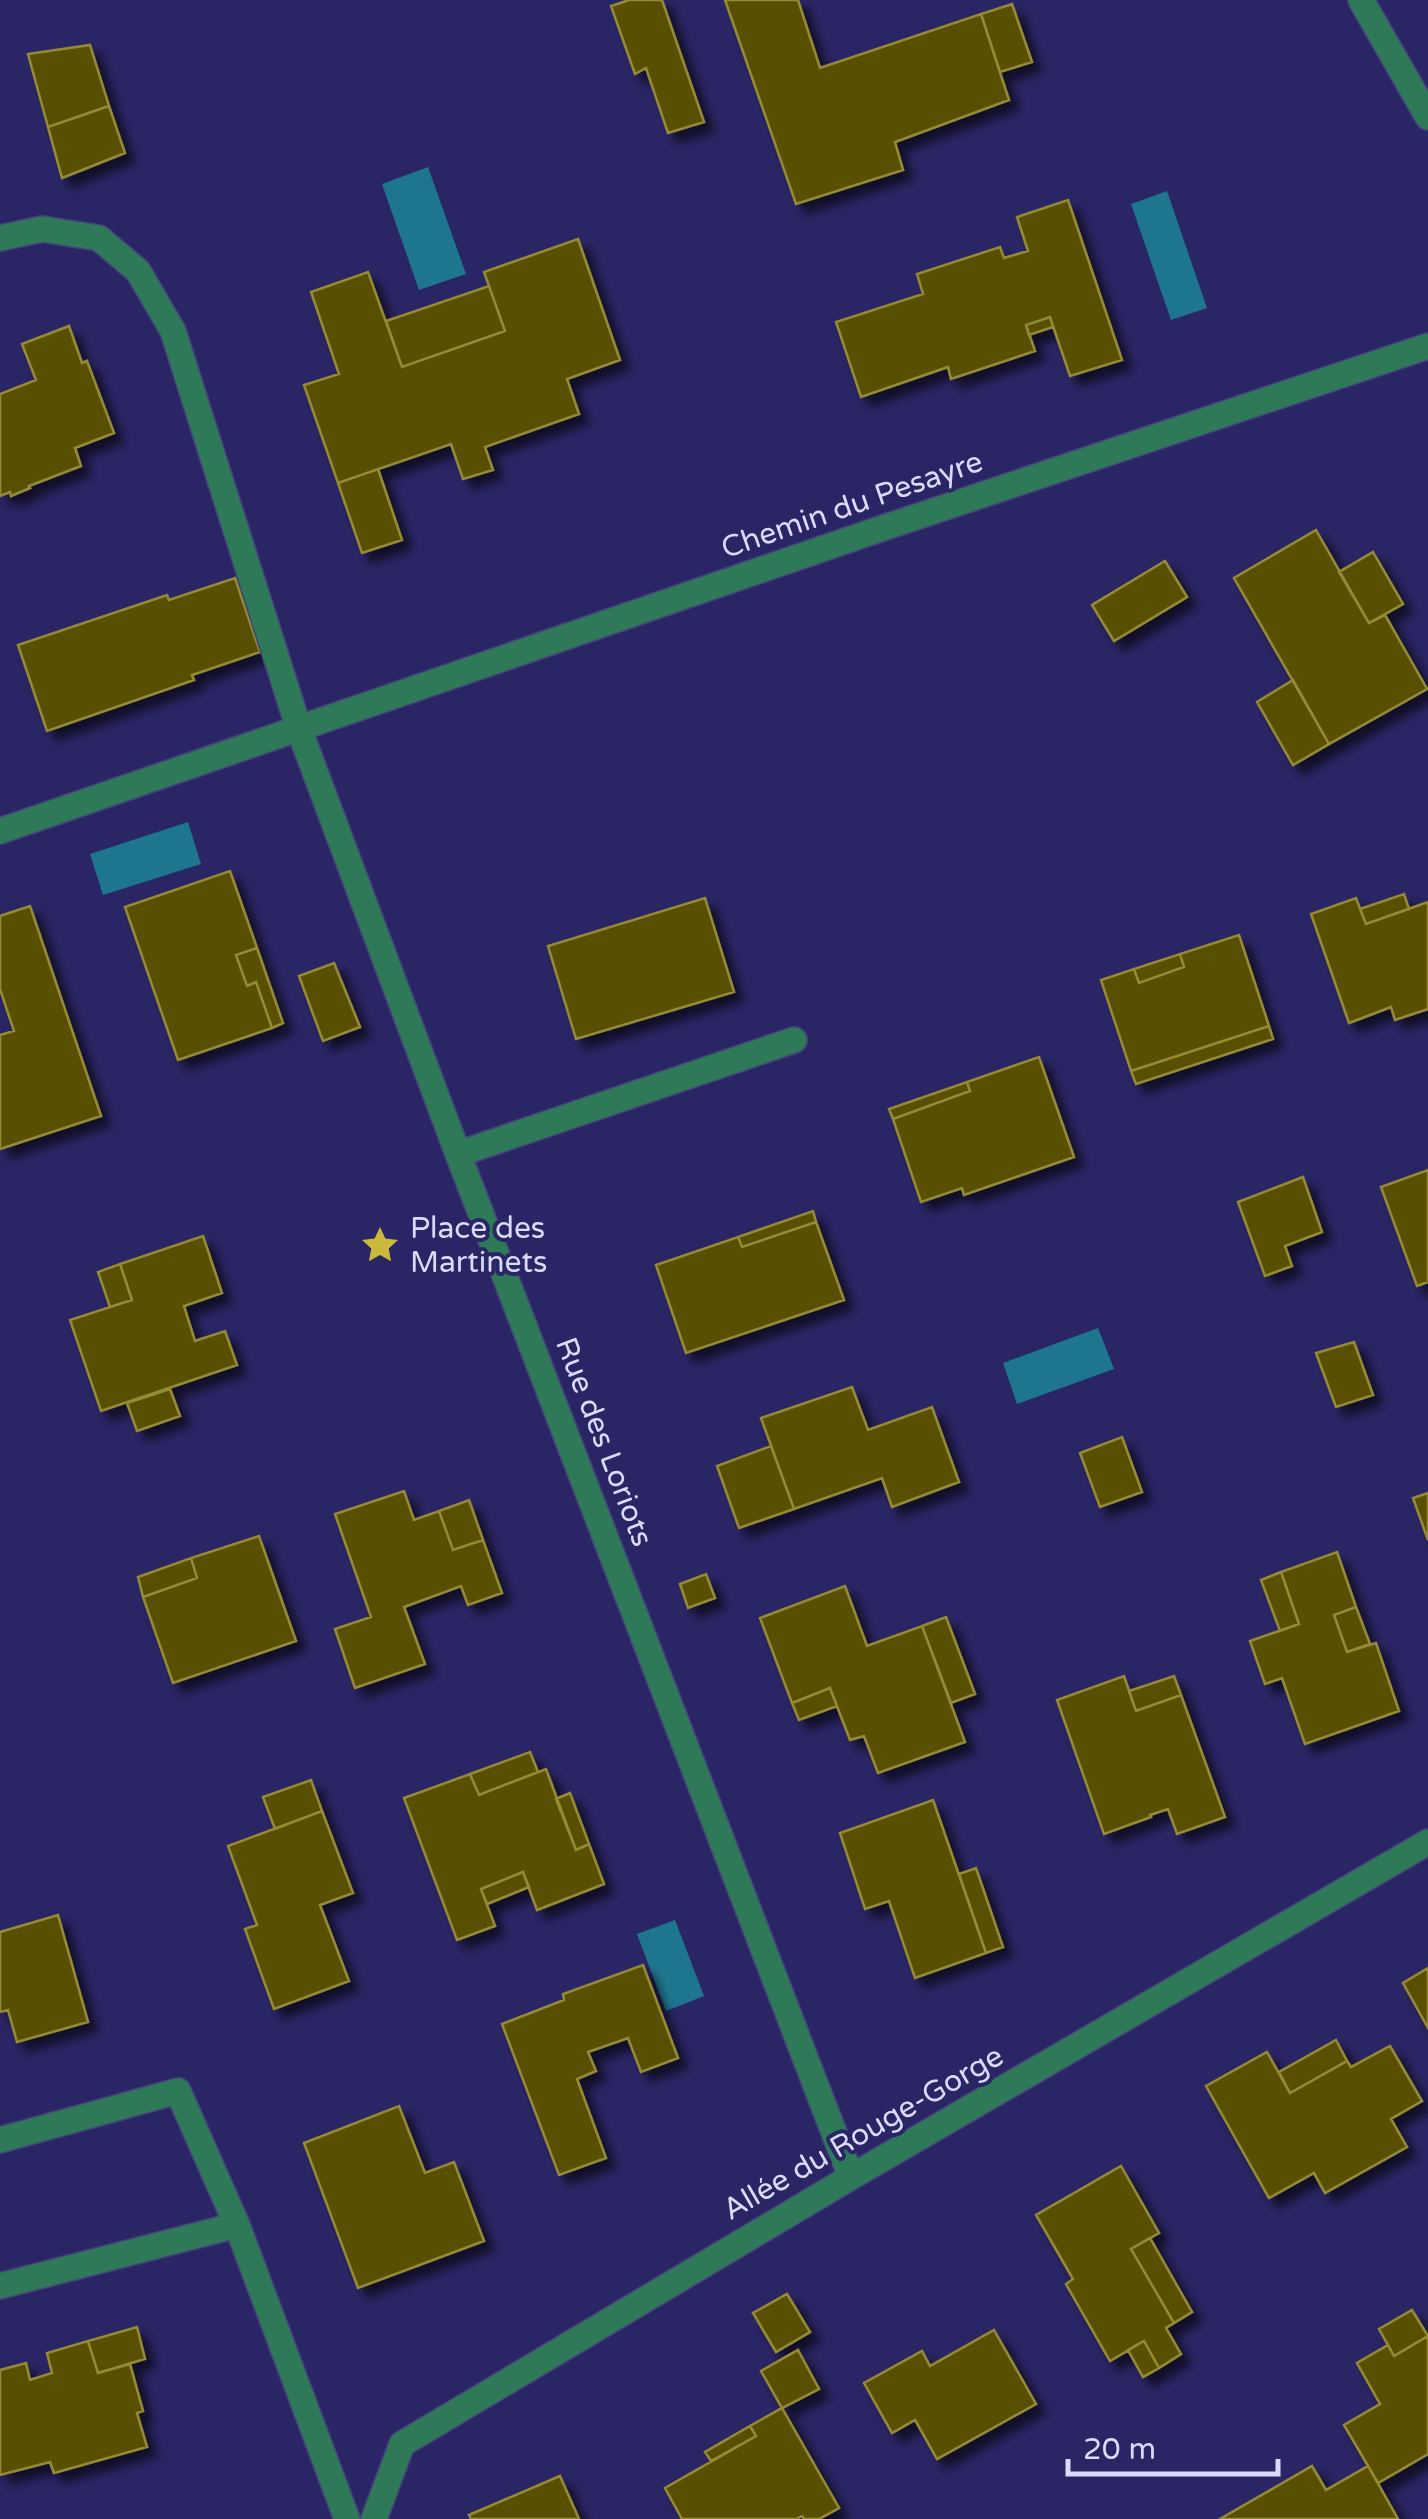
<svg xmlns="http://www.w3.org/2000/svg" width="1428" height="2519" font-family="'Varela Round',sans-serif">
	<defs>
		<filter id="shadow"><feDropShadow dx="9" dy="9" stdDeviation="5" flood-color="#0009"/></filter>
	</defs>
	<rect width="100%" height="100%" fill="#2a2564"/>
	<path fill="#1e768e" d="M 428,167 L 466,274 L 419,290 L 382,184 Z
		M 1167,191 L 1207,308 L 1171,320 L 1131,204 Z
		M 188,822 L 201,864 L 103,895 L 90,854 Z
		M 1098,1328 L 1114,1369 L 1017,1404 L 1003,1363 Z
		M 675,1920 L 704,1996 L 666,2011 L 637,1934 Z"/>
	<path fill="#595006" stroke="#968b34" stroke-width="2.5" filter="url(#shadow)" d="M 629,0 L 662,0 L 704,122 L 668,133 L 646,68 L 635,74 L 611,6 Z
		M 725,0 L 798,0 L 820,68 L 981,14 L 1009,100 L 895,142 L 903,170 L 796,204 Z
		M 1012,4 L 1032,62 L 1000,72 L 981,14 Z
		M 90,45 L 109,106 L 48,127 L 28,54 Z
		M 109,106 L 125,153 L 62,178 L 48,127 Z
		M 1068,200 L 1122,360 L 1070,376 L 1050,317 L 1026,325 L 1035,351 L 951,379 L 948,367 L 861,397 L 836,322 L 923,294 L 917,274 L 1000,247 L 1004,258 L 1028,251 L 1017,217 Z
		M 578,239 L 620,360 L 567,379 L 579,414 L 485,447 L 493,470 L 463,479 L 451,444 L 338,483 L 304,385 L 339,374 L 311,292 L 368,272 L 402,367 L 505,331 L 484,272 Z
		M 489,286 L 505,331 L 402,367 L 386,321 Z
		M 1050,317 L 1053,327 L 1029,335 L 1026,325 Z
		M 69,326 L 82,363 L 87,361 L 114,433 L 75,448 L 81,466 L 29,486 L 30,488 L 11,496 L 10,492 L 0,496 L 0,394 L 36,380 L 22,344 Z
		M 378,469 L 402,540 L 362,553 L 338,483 Z
		M 1316,530 L 1369,623 L 1385,615 L 1427,689 L 1329,744 L 1234,578 Z
		M 1373,552 L 1403,604 L 1369,623 L 1339,572 Z
		M 1165,561 L 1187,597 L 1114,641 L 1092,605 Z
		M 235,578 L 260,652 L 192,675 L 194,680 L 47,731 L 18,645 L 167,595 L 169,600 Z
		M 1293,680 L 1329,744 L 1293,765 L 1257,702 Z
		M 230,871 L 257,948 L 236,955 L 247,986 L 256,982 L 272,1028 L 178,1060 L 125,907 Z
		M 1404,894 L 1409,909 L 1366,924 L 1360,909 Z
		M 705,898 L 734,992 L 576,1039 L 548,946 Z
		M 1356,898 L 1366,924 L 1428,902 L 1428,1009 L 1395,1020 L 1391,1007 L 1349,1023 L 1311,914 Z
		M 30,906 L 101,1116 L 0,1149 L 0,1035 L 14,1031 L 0,989 L 0,916 Z
		M 1239,935 L 1269,1026 L 1131,1071 L 1101,980 L 1134,969 L 1139,983 L 1184,967 L 1180,954 Z
		M 257,948 L 283,1023 L 272,1028 L 256,982 L 247,986 L 236,955 Z
		M 1180,954 L 1184,967 L 1139,983 L 1134,969 Z
		M 334,963 L 360,1027 L 323,1041 L 299,976 Z
		M 1269,1026 L 1273,1039 L 1136,1084 L 1131,1071 Z
		M 1039,1057 L 1074,1157 L 964,1195 L 962,1188 L 921,1202 L 893,1119 L 970,1091 L 967,1082 Z
		M 967,1082 L 970,1091 L 893,1119 L 889,1109 Z
		M 1428,1170 L 1428,1282 L 1417,1286 L 1381,1187 Z
		M 1303,1177 L 1322,1232 L 1285,1246 L 1292,1266 L 1265,1276 L 1238,1202 Z
		M 813,1211 L 816,1222 L 742,1247 L 738,1237 Z
		M 816,1222 L 844,1300 L 686,1353 L 656,1265 L 738,1237 L 742,1247 Z
		M 203,1236 L 222,1293 L 184,1306 L 195,1341 L 225,1331 L 237,1365 L 101,1411 L 70,1320 L 132,1300 L 120,1264 Z
		M 120,1264 L 132,1300 L 110,1307 L 98,1272 Z
		M 1354,1342 L 1373,1395 L 1336,1407 L 1316,1353 Z
		M 852,1387 L 868,1430 L 932,1407 L 959,1482 L 892,1507 L 882,1478 L 794,1509 L 761,1418 Z
		M 170,1389 L 180,1416 L 137,1431 L 127,1403 Z
		M 1122,1437 L 1142,1492 L 1100,1507 L 1080,1453 Z
		M 771,1446 L 794,1509 L 739,1528 L 717,1466 Z
		M 404,1491 L 414,1520 L 439,1511 L 453,1550 L 483,1540 L 502,1593 L 468,1605 L 461,1586 L 404,1607 L 425,1664 L 355,1688 L 335,1629 L 371,1617 L 335,1514 Z
		M 1428,1493 L 1428,1540 L 1413,1498 Z
		M 469,1500 L 483,1540 L 453,1550 L 439,1511 Z
		M 259,1536 L 296,1641 L 173,1683 L 143,1597 L 197,1578 L 191,1558 Z
		M 1337,1552 L 1356,1607 L 1334,1615 L 1347,1652 L 1376,1643 L 1399,1711 L 1305,1744 L 1282,1678 L 1265,1684 L 1250,1641 L 1299,1624 L 1281,1572 Z
		M 191,1558 L 197,1578 L 143,1597 L 138,1577 Z
		M 1281,1572 L 1299,1624 L 1280,1631 L 1261,1580 Z
		M 706,1574 L 715,1598 L 688,1608 L 680,1584 Z
		M 845,1586 L 867,1646 L 922,1626 L 965,1742 L 878,1773 L 864,1736 L 850,1740 L 830,1688 L 792,1703 L 760,1618 Z
		M 1356,1607 L 1370,1644 L 1347,1652 L 1334,1615 Z
		M 946,1617 L 975,1694 L 951,1703 L 922,1626 Z
		M 1124,1676 L 1136,1711 L 1181,1695 L 1225,1817 L 1177,1834 L 1168,1809 L 1150,1815 L 1151,1817 L 1104,1834 L 1057,1700 Z
		M 1174,1676 L 1181,1695 L 1136,1711 L 1129,1691 Z
		M 830,1688 L 837,1706 L 799,1720 L 792,1703 Z
		M 530,1752 L 538,1772 L 479,1795 L 470,1774 Z
		M 546,1769 L 576,1850 L 589,1844 L 604,1884 L 537,1910 L 523,1872 L 481,1889 L 495,1926 L 457,1940 L 404,1798 L 470,1774 L 479,1795 Z
		M 311,1780 L 322,1811 L 275,1829 L 263,1797 Z
		M 570,1793 L 589,1844 L 576,1850 L 556,1799 Z
		M 933,1800 L 986,1953 L 915,1978 L 889,1901 L 865,1909 L 840,1833 Z
		M 322,1811 L 353,1893 L 320,1905 L 349,1981 L 274,2009 L 245,1929 L 257,1925 L 228,1846 Z
		M 976,1868 L 1003,1947 L 986,1953 L 959,1874 Z
		M 523,1872 L 529,1887 L 487,1904 L 481,1889 Z
		M 58,1915 L 88,2022 L 17,2042 L 8,2010 L 0,2012 L 0,1932 Z
		M 643,1965 L 678,2058 L 641,2072 L 628,2038 L 588,2052 L 596,2071 L 577,2079 L 606,2158 L 559,2175 L 502,2024 L 564,2000 L 563,1994 Z
		M 1428,1968 L 1428,2028 L 1403,1983 Z
		M 1336,2040 L 1347,2061 L 1290,2093 L 1279,2072 Z
		M 1390,2046 L 1422,2101 L 1391,2119 L 1407,2147 L 1325,2193 L 1314,2173 L 1269,2198 L 1206,2086 L 1267,2052 L 1290,2093 L 1347,2061 L 1351,2067 Z
		M 399,2106 L 425,2173 L 454,2162 L 484,2241 L 358,2288 L 304,2143 Z
		M 1121,2166 L 1159,2233 L 1131,2249 L 1174,2323 L 1166,2328 L 1181,2354 L 1159,2368 L 1144,2341 L 1110,2361 L 1066,2284 L 1073,2279 L 1036,2215 Z
		M 1150,2238 L 1192,2312 L 1174,2323 L 1131,2249 Z
		M 787,2294 L 810,2332 L 776,2352 L 753,2313 Z
		M 1412,2310 L 1428,2336 L 1394,2356 L 1379,2329 Z
		M 137,2327 L 145,2359 L 98,2373 L 88,2341 Z
		M 994,2330 L 1036,2404 L 937,2459 L 915,2420 L 892,2433 L 864,2383 L 922,2351 L 930,2366 Z
		M 1428,2336 L 1428,2454 L 1378,2483 L 1344,2425 L 1380,2404 L 1357,2363 L 1388,2345 L 1394,2356 Z
		M 88,2341 L 98,2373 L 130,2364 L 143,2411 L 137,2413 L 147,2447 L 54,2473 L 50,2462 L 0,2475 L 0,2370 L 26,2363 L 30,2380 L 52,2373 L 47,2353 Z
		M 1144,2341 L 1159,2368 L 1143,2377 L 1128,2350 Z
		M 798,2350 L 819,2389 L 782,2408 L 761,2371 Z
		M 782,2408 L 839,2508 L 819,2519 L 804,2519 L 802,2516 L 796,2519 L 682,2519 L 665,2488 L 756,2436 L 750,2426 Z
		M 750,2426 L 756,2436 L 711,2461 L 705,2452 Z
		M 1312,2466 L 1326,2490 L 1368,2466 L 1398,2519 L 1220,2519 Z
		M 560,2476 L 579,2519 L 471,2519 L 469,2515 Z"/>
	<g fill="none" stroke-linecap="round" stroke-linejoin="round">
		<g stroke="#46427c" stroke-width="28">
			<path id="minor" d="M 1361,0 L 1428,117
				M 0,238 L 42,229 L 99,238 L 138,271 L 173,331 L 299,729 L 458,1154 L 851,2177
				M 0,831 L 877,530 L 1428,346
				M 458,1154 L 794,1040
				M 0,2140 L 178,2091 L 237,2225 L 347,2519
				M 0,2286 L 237,2225
				M 374,2519 L 402,2444 L 851,2177 L 1428,1842"/>
		</g>
		<use href="#minor" stroke="#2d7958" stroke-width="25"/>
	</g>
	<defs>
		<g id="sight-bare" transform="scale(3)"><path d="M0-6L1.8-2.2L6-1.7L2.9 1.2L3.7 5.4L0 3.3L-3.7 5.4L-2.9 1.2L-6-1.7L-1.8-2.2Z" fill="#cbba39" stroke="#2a2564" stroke-width="2.5" paint-order="stroke"/></g>
	</defs>
	<g fill-rule="evenodd">
		<use href="#sight-bare" x="380" y="1245"/>
	</g>
	<g text-anchor="middle" dominant-baseline="central" stroke-width="8" stroke-linejoin="round" paint-order="stroke">
		<g font-size="30" fill="#d8dbfa" stroke="#2a2564">
			<text transform="translate(852 505) rotate(-19)">Chemin du Pesayre</text>
			<text transform="translate(604 1442) rotate(69)">Rue des Loriots</text>
			<text transform="translate(863 2133) rotate(-30)">Allée du Rouge-Gorge</text>
		</g>
		<g font-size="30" fill="#d8dbfa" stroke="#2a2564" text-anchor="start">
			<text x="410" y="1228">Place des<tspan x="410" dy="34">Martinets</tspan></text>
		</g>
	</g>
	<path d="M1068 2459v15h210v-15" fill="none" stroke="#d8dbfa" stroke-width="5"/>
	<text x="1083" y="2459" font-size="30" fill="#d8dbfa" stroke="#2a2564" stroke-width="8" paint-order="stroke">20 m</text>
</svg>
